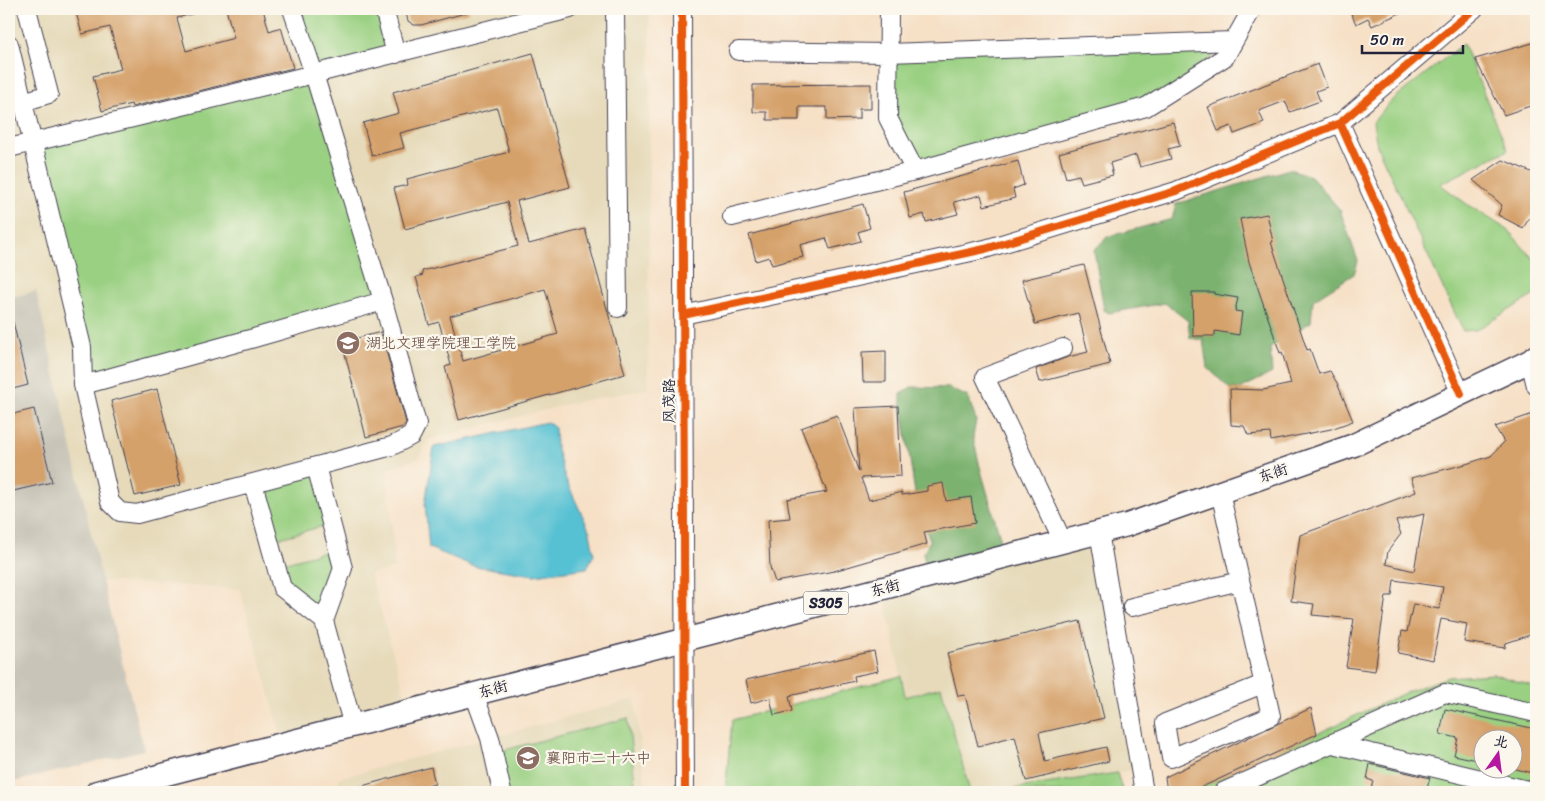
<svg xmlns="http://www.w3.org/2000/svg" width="1545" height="801" font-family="Sriracha,'LXGW WenKai TC',sans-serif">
	<rect width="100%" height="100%" fill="#fbf7ec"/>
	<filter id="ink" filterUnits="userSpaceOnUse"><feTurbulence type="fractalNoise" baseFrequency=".02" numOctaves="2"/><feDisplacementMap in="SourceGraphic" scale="10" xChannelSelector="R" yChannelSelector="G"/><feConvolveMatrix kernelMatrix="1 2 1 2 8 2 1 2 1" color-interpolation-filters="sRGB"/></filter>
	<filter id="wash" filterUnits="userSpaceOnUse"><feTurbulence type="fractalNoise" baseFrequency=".0096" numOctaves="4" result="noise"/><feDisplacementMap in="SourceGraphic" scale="20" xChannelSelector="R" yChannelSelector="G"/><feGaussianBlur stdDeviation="1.12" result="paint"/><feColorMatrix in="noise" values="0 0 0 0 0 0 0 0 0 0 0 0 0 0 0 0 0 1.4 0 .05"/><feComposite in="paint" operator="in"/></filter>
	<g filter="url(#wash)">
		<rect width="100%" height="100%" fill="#f6e0c6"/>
		<path fill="#e6daba" d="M 9,9 L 650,9 L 648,389 L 581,401 L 429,439 L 419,458 L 387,469 L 395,568 L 370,574 L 408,705 L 282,738 L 240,589 L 102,581 L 36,292 L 9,298 Z
			M 1099,532 L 1140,769 L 993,792 L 970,792 L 941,687 L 905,697 L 883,588 Z
			M 635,699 L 646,792 L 339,792 L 339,778 Z"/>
		<path fill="#c8c4b8" d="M 36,291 L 102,581 L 144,750 L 9,783 L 9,298 Z"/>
		<path fill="#9ad082" stroke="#5e795e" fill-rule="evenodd" d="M 292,9 L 384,9 L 396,54 L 314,74 L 383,301 L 83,385 L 32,142 L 313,74 Z
			M 1233,41 L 1146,107 L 915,171 L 888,118 L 888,53 Z
			M 1463,44 L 1508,150 L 1440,184 L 1468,205 L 1508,230 L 1536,262 L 1536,294 L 1476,330 L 1463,331 L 1377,146 L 1373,122 L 1391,101 Z
			M 316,466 L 331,524 L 269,541 L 253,483 Z
			M 338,548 L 324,621 L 282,588 L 275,565 Z
			M 1494,674 L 1536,687 L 1536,792 L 1191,792 L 1407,692 L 1448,677 ZM 1482,738 L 1512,738 L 1512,768 L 1482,768 Z
			M 901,676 L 905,697 L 941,687 L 970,792 L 725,792 L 732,720 Z
			M 628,718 L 636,792 L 502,792 L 493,753 Z
			M 1117,773 L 1123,792 L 993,792 Z"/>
		<path fill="#7bb270" stroke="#4e6a56" d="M 1289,169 L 1311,176 L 1340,210 L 1358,261 L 1354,274 L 1313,300 L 1311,322 L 1270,348 L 1272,373 L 1240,389 L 1230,389 L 1207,367 L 1203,340 L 1190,338 L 1188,321 L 1165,303 L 1109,313 L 1104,310 L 1094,250 L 1107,237 L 1172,219 L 1176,204 Z
			M 911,387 L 949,388 L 968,397 L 976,420 L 973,437 L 980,467 L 1000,537 L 996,553 L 926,566 L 923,554 L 930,541 L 915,493 L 901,401 L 901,394 Z"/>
		<path fill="#57c1d3" stroke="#3c7287" d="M 547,422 L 555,428 L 556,446 L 565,478 L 590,532 L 594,554 L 587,568 L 534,575 L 474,566 L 429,548 L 425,504 L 434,447 Z"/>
		<g id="blocks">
			<path fill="#d5a16b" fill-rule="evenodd" d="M 75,9 L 199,9 L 199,12 L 177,18 L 186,51 L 234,38 L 226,9 L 263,9 L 269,31 L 281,27 L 293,68 L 132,107 L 131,104 L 102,111 L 93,76 L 121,69 L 110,27 L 82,34 Z
				M 405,9 L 469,9 L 469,12 L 421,25 L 414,25 L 408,21 Z
				M 1349,9 L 1409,9 L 1372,26 L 1368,18 L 1356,24 Z
				M 1536,42 L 1536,104 L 1504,115 L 1475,59 Z
				M 533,53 L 570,187 L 517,201 L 529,244 L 585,229 L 625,374 L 459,420 L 445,367 L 451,365 L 439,322 L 429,325 L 416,277 L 423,275 L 422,271 L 518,246 L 507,202 L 405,229 L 394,188 L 408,185 L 407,179 L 509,152 L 497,108 L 400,133 L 404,148 L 372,156 L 363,123 L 399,113 L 393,92 ZM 545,289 L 558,334 L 463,361 L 450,316 Z
				M 1318,64 L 1327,87 L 1316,91 L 1320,101 L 1290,112 L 1285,101 L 1259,111 L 1264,123 L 1234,134 L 1231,126 L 1218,131 L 1208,107 Z
				M 871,84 L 871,109 L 859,109 L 859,119 L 827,120 L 827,107 L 799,107 L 799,120 L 767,120 L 767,112 L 753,112 L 753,85 Z
				M 1173,122 L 1180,146 L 1168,149 L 1171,159 L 1140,167 L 1136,155 L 1110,163 L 1113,175 L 1082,183 L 1079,175 L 1066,178 L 1059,153 Z
				M 1503,160 L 1536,174 L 1536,208 L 1523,228 L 1498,215 L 1502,205 L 1473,180 Z
				M 1018,161 L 1024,185 L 1013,189 L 1015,198 L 984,206 L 981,195 L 954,202 L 958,214 L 926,222 L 924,214 L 910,218 L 904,192 Z
				M 863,204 L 870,228 L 858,232 L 861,241 L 830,249 L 826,238 L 800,245 L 803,257 L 772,265 L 769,257 L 756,261 L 749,235 Z
				M 1267,214 L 1273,242 L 1271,242 L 1307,350 L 1310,349 L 1319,374 L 1330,371 L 1337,383 L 1353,421 L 1331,429 L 1271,441 L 1270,433 L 1248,435 L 1244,426 L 1231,425 L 1230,389 L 1263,390 L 1291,384 L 1282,352 L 1280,353 L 1249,262 L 1240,219 Z
				M 1084,265 L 1110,364 L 1040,382 L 1036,369 L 1068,357 L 1088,352 L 1078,313 L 1035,324 L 1022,280 Z
				M 1192,292 L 1214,292 L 1214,294 L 1238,298 L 1235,311 L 1242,312 L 1239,335 L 1215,331 L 1215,336 L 1193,336 Z
				M 9,322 L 13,322 L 28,385 L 9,390 Z
				M 381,332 L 406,423 L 403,427 L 366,437 L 342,342 Z
				M 886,351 L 886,382 L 863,382 L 862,352 Z
				M 157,389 L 181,485 L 135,496 L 111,401 Z
				M 898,406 L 901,476 L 861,478 L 869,500 L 902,492 L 902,495 L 927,491 L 927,486 L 943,483 L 946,501 L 971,497 L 975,523 L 924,532 L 927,544 L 834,571 L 775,582 L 770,567 L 768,520 L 790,518 L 787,499 L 827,492 L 801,428 L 837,415 L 859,472 L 855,408 Z
				M 34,409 L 52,482 L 9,492 L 9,415 Z
				M 1536,413 L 1536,633 L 1506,643 L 1505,648 L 1464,642 L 1467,624 L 1441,619 L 1433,660 L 1398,653 L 1402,631 L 1407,632 L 1413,604 L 1439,609 L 1443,587 L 1394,580 L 1392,596 L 1386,596 L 1375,671 L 1346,667 L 1354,619 L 1312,615 L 1314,604 L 1291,601 L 1300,535 L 1416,492 L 1411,478 L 1466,464 L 1491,456 L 1504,442 L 1495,427 ZM 1424,514 L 1414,571 L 1386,564 L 1388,551 L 1401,534 L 1396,521 Z
				M 1080,621 L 1104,718 L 1039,733 L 1045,761 L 1106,747 L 1109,761 L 1026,781 L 1015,736 L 978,746 L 965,695 L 958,696 L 947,653 Z
				M 874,651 L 878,671 L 854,676 L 855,681 L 789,696 L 792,711 L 774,715 L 770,698 L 751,703 L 746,680 Z
				M 1311,708 L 1317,734 L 1191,792 L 1167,792 L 1165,777 Z
				M 1445,709 L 1536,729 L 1536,774 L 1512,768 L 1512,738 L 1482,738 L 1482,761 L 1454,755 L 1458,738 L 1440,734 Z
				M 1370,764 L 1430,778 L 1426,792 L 1408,789 L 1407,792 L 1370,792 L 1373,781 L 1367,779 Z
				M 431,767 L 435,784 L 404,792 L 351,792 L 351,789 Z"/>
		</g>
	</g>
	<g filter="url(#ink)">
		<use href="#blocks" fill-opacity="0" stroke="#423e50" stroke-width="1"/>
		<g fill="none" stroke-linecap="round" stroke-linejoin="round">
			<g stroke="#423e50" stroke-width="20">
				<path id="minor" d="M 292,9 L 314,74 L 570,9
					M 384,9 L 396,54
					M 615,9 L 618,308
					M 682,9 L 685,792
					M 889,9 L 888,118 L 915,171 L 1146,107 L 1225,57 L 1252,9
					M 9,44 L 82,347 L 83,385 L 110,502 L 120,512 L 137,514 L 392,446 L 411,436 L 417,424 L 383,301 L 314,74 C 212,99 110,123 9,148
					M 738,51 L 888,53 L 1233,41
					M 23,102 L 49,94 L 27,9
					M 1340,123 L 1461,394
					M 732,217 L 915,171
					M 683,315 L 985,249 L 1176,191 L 1340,123 L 1474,9
					M 1063,348 L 985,377 L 1063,542
					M 1530,361 L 1536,386
					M 83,385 L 254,338 L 383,301
					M 253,483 L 282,588 L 324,621 L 343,568 L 316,466
					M 1220,492 L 1271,716 L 1171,758 L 1165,723 L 1263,684
					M 1099,532 L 1144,792
					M 1132,607 L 1240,581
					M 324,621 L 353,726
					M 474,694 L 490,738 L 502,792
					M 1333,744 L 1536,792
					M 1223,792 L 1445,693 L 1536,713"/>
			</g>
			<g stroke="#423e50" stroke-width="25">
				<path id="major" d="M 97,792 L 1127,525 L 1354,445 L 1530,361 L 1536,356"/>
			</g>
			<use href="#minor" stroke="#fff" stroke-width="18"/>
			<use href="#major" stroke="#fff" stroke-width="22"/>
			<g stroke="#fbf7ec" stroke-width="11">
				<path id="cycleway" d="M 682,9 L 685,792
					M 1340,123 L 1461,394
					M 683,315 L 985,249 L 1176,191 L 1340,123 L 1474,9"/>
			</g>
			<use href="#cycleway" stroke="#e8590c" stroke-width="8"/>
		</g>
	</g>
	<defs>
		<g id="university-disc" transform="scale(1.25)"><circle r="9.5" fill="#8d6e63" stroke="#fbf7ec"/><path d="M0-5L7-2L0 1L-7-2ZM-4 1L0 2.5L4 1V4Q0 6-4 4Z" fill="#fff"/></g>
		<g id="school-disc" transform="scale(1.25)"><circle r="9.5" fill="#8d6e63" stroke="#fbf7ec"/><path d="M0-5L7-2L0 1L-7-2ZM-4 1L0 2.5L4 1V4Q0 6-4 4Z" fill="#fff"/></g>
	</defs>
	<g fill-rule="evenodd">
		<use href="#university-disc" x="348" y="343"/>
		<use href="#school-disc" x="528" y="758"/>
	</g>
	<g text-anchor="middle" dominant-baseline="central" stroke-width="4.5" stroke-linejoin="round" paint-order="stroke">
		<rect fill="#fbf7ec" stroke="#636270" stroke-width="1" x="803.5" y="591.5" width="45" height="23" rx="4"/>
		<g font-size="14" font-weight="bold" fill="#22223b">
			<text x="826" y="603">S305</text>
		</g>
		<g font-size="15" fill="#785e54" stroke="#fbf7ec" text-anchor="start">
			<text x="366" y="343">湖北文理学院理工学院</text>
			<text x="546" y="758">襄阳市二十六中</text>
		</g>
		<g font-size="15" fill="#22223b" stroke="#fbf7ec">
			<text transform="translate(669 401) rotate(-90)">风茂路</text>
			<text transform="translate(1273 473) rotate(-19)">东街</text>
			<text transform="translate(885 588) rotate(-14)">东街</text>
			<text transform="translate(493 689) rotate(-15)">东街</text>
		</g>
	</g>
	<rect width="1545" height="801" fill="none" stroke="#fbf7ec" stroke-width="30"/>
	<g transform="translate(1498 754) rotate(14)"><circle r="24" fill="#fbf7ec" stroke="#a4a2a5"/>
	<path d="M0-4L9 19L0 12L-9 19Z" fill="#b5179e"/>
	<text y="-8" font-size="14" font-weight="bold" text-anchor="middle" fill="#22223b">北</text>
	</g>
	<path d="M1362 45v8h101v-8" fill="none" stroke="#22223b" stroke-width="2.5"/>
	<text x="1370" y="45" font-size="15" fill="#22223b" stroke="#fbf7ec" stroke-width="4" paint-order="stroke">50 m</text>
</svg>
